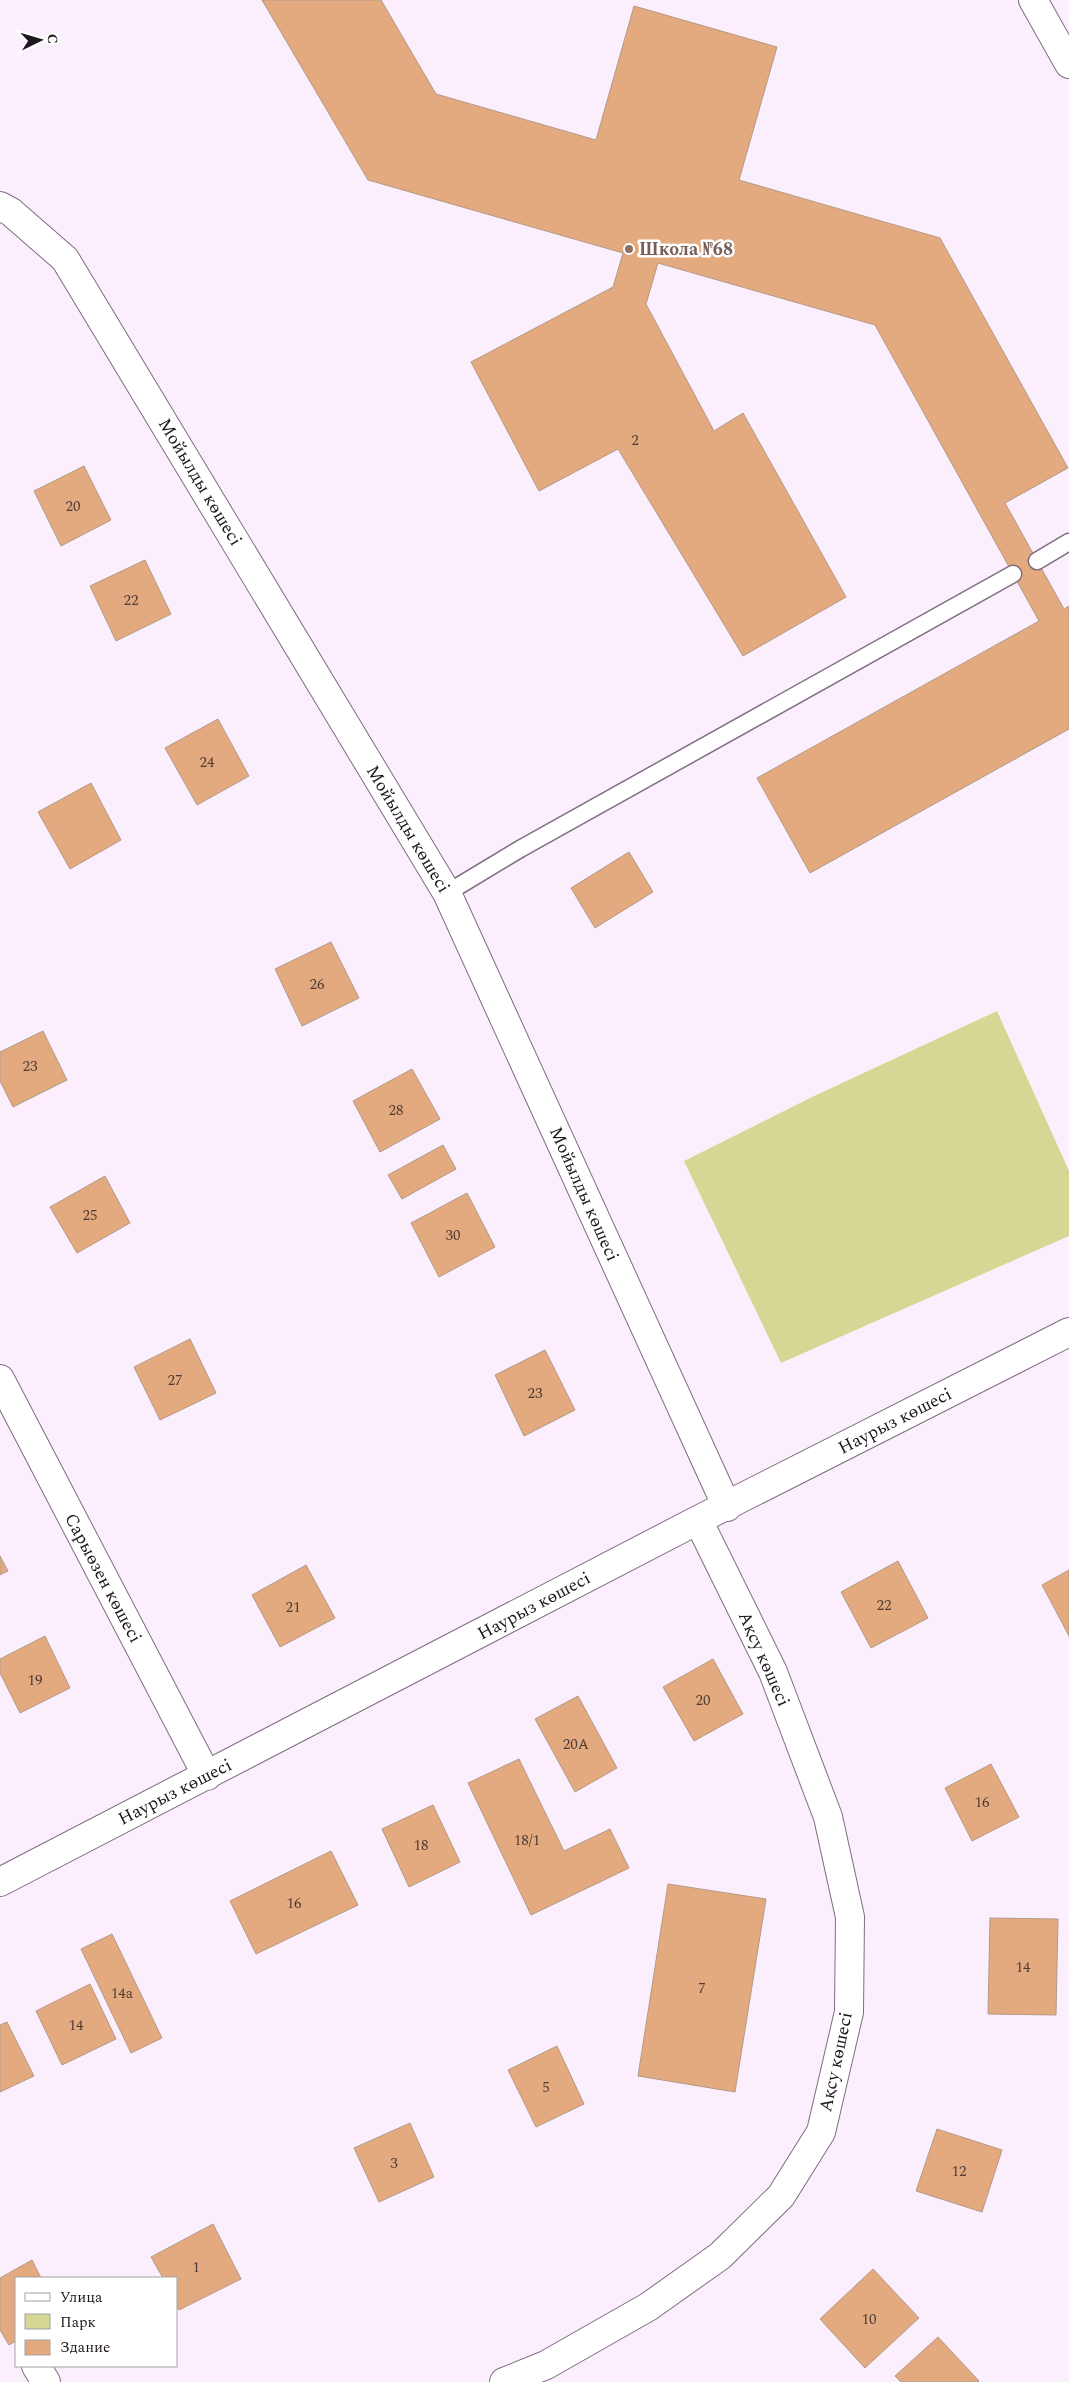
<svg xmlns="http://www.w3.org/2000/svg" width="1069" height="2382" font-family="Spectral,serif">
	<rect width="100%" height="100%" fill="#fceffd"/>
	<path fill="#d5d895" d="M 997,1011 L 1069,1171 L 1069,1236 L 781,1363 L 684,1161 L 812,1097 Z"/>
	<path fill="#e4aa7f" stroke="#b29987" d="M 262,0 L 381,0 L 436,94 L 596,140 L 634,6 L 777,47 L 739,180 L 940,238 L 1068,468 L 1005,503 L 1064,609 L 1069,606 L 1069,729 L 810,873 L 757,778 L 1039,621 L 875,325 L 658,263 L 646,304 L 714,431 L 743,413 L 846,597 L 743,656 L 618,449 L 539,491 L 471,362 L 613,287 L 623,253 L 368,180 Z
		M 84,466 L 111,520 L 61,546 L 34,491 Z
		M 145,560 L 171,614 L 116,641 L 90,586 Z
		M 218,719 L 249,776 L 197,805 L 165,748 Z
		M 91,783 L 121,840 L 70,869 L 38,812 Z
		M 629,852 L 653,892 L 595,928 L 571,888 Z
		M 331,942 L 359,998 L 302,1026 L 275,969 Z
		M 43,1031 L 67,1080 L 13,1107 L 0,1081 L 0,1052 Z
		M 412,1069 L 440,1119 L 380,1152 L 353,1101 Z
		M 443,1145 L 456,1169 L 402,1199 L 388,1175 Z
		M 105,1176 L 130,1223 L 77,1253 L 50,1207 Z
		M 467,1193 L 495,1247 L 439,1277 L 411,1223 Z
		M 190,1339 L 216,1393 L 160,1420 L 134,1367 Z
		M 545,1350 L 575,1410 L 524,1436 L 495,1375 Z
		M 0,1556 L 8,1571 L 0,1575 Z
		M 898,1561 L 928,1618 L 871,1648 L 841,1592 Z
		M 306,1565 L 335,1618 L 280,1647 L 252,1595 Z
		M 1069,1570 L 1069,1636 L 1042,1585 Z
		M 45,1636 L 70,1688 L 20,1713 L 0,1673 L 0,1659 Z
		M 713,1659 L 743,1714 L 694,1741 L 663,1687 Z
		M 578,1696 L 617,1768 L 575,1792 L 535,1719 Z
		M 519,1759 L 564,1851 L 610,1829 L 629,1868 L 531,1915 L 468,1783 Z
		M 991,1764 L 1019,1817 L 972,1841 L 945,1788 Z
		M 433,1805 L 460,1862 L 409,1887 L 382,1829 Z
		M 331,1851 L 358,1905 L 256,1954 L 230,1901 Z
		M 668,1884 L 766,1899 L 735,2092 L 638,2076 Z
		M 990,1918 L 1058,1919 L 1056,2015 L 988,2014 Z
		M 112,1934 L 162,2038 L 131,2053 L 81,1949 Z
		M 90,1984 L 116,2039 L 62,2065 L 36,2011 Z
		M 7,2022 L 34,2076 L 0,2092 L 0,2025 Z
		M 557,2046 L 584,2104 L 536,2127 L 508,2070 Z
		M 410,2123 L 434,2177 L 379,2202 L 354,2148 Z
		M 937,2129 L 1002,2150 L 982,2212 L 916,2191 Z
		M 213,2224 L 241,2279 L 179,2310 L 176,2305 L 176,2278 L 163,2278 L 151,2257 Z
		M 32,2260 L 41,2278 L 16,2278 L 16,2341 L 9,2345 L 0,2330 L 0,2278 Z
		M 873,2269 L 919,2318 L 865,2368 L 820,2319 Z
		M 938,2337 L 979,2381 L 978,2382 L 901,2382 L 895,2376 Z"/>
	<g fill="none" stroke-linecap="round" stroke-linejoin="round">
		<g stroke="#7f6c81" stroke-width="19">
			<path id="service" d="M 1037,561 L 1069,542
				M 447,893 L 520,849 L 1013,574"/>
		</g>
		<g stroke="#7f6c81" stroke-width="30">
			<path id="minor" d="M 1033,0 L 1069,64
				M 0,206 L 11,212 L 65,259 L 447,893 L 727,1507
				M 0,1379 L 207,1776
				M 0,1882 L 698,1520 L 1069,1332
				M 36,2366 L 46,2382
				M 504,2382 L 546,2365 L 648,2307 L 720,2256 L 781,2196 L 821,2132 L 849,2012 L 850,1917 L 828,1817 L 773,1672 L 698,1520"/>
		</g>
		<use href="#service" stroke="#fff" stroke-width="16"/>
		<use href="#minor" stroke="#fff" stroke-width="28"/>
	</g>
	<circle fill="#8d6e63" stroke="#fff" stroke-width="2" cx="629" cy="249" r="5"/>
	<g text-anchor="middle" dominant-baseline="central" stroke-width="5" stroke-linejoin="round" paint-order="stroke">
		<g font-size="15" fill="#503c37">
			<text x="635" y="440">2</text>
			<text x="73" y="506">20</text>
			<text x="131" y="600">22</text>
			<text x="207" y="762">24</text>
			<text x="317" y="984">26</text>
			<text x="30" y="1066">23</text>
			<text x="396" y="1110">28</text>
			<text x="90" y="1215">25</text>
			<text x="453" y="1235">30</text>
			<text x="175" y="1380">27</text>
			<text x="535" y="1393">23</text>
			<text x="884" y="1605">22</text>
			<text x="293" y="1607">21</text>
			<text x="35" y="1680">19</text>
			<text x="703" y="1700">20</text>
			<text x="576" y="1744">20А</text>
			<text x="982" y="1802">16</text>
			<text x="527" y="1840">18/1</text>
			<text x="421" y="1845">18</text>
			<text x="294" y="1903">16</text>
			<text x="1023" y="1967">14</text>
			<text x="702" y="1988">7</text>
			<text x="122" y="1993">14а</text>
			<text x="76" y="2025">14</text>
			<text x="546" y="2087">5</text>
			<text x="394" y="2163">3</text>
			<text x="959" y="2171">12</text>
			<text x="196" y="2267">1</text>
			<text x="869" y="2319">10</text>
		</g>
		<g font-size="18" font-weight="bold" fill="#785e54" stroke="#fff" text-anchor="start">
			<text x="639" y="249">Школа №68</text>
		</g>
		<g font-size="18" fill="#1f171f" stroke="#fff">
			<text transform="translate(200 482) rotate(59)">Мойылды көшесі</text>
			<text transform="translate(408 829) rotate(59)">Мойылды көшесі</text>
			<text transform="translate(584 1194) rotate(66)">Мойылды көшесі</text>
			<text transform="translate(895 1421) rotate(-27)">Наурыз көшесі</text>
			<text transform="translate(103 1578) rotate(62)">Сарыөзен көшесі</text>
			<text transform="translate(534 1606) rotate(-28)">Наурыз көшесі</text>
			<text transform="translate(764 1659) rotate(66)">Ақсу көшесі</text>
			<text transform="translate(175 1792) rotate(-27)">Наурыз көшесі</text>
			<text transform="translate(836 2062) rotate(-78)">Ақсу көшесі</text>
		</g>
	</g>
	<rect x="15" y="2277" width="162" height="90" fill="#ffffff" stroke="#a5a2a5"/>
	<rect x="25" y="2293" width="25" height="8" fill="#ffffff" stroke="#a5a2a5"/>
	<text x="60" y="2302" font-size="15" fill="#1f171f">Улица</text>
	<rect x="25" y="2314" width="25" height="15" fill="#d5d895" stroke="#a5a2a5"/>
	<text x="60" y="2327" font-size="15" fill="#1f171f">Парк</text>
	<rect x="25" y="2340" width="25" height="15" fill="#e4aa7f" stroke="#a5a2a5"/>
	<text x="60" y="2352" font-size="15" fill="#1f171f">Здание</text>
	<g transform="translate(40 40) rotate(85)" stroke="#ffffff" stroke-width="4" paint-order="stroke">
	<path d="M0-4L9 19L0 12L-9 19Z" fill="#1f171f"/>
	<text y="-8" font-size="14" font-weight="bold" text-anchor="middle" fill="#1f171f">С</text>
	</g>
</svg>
